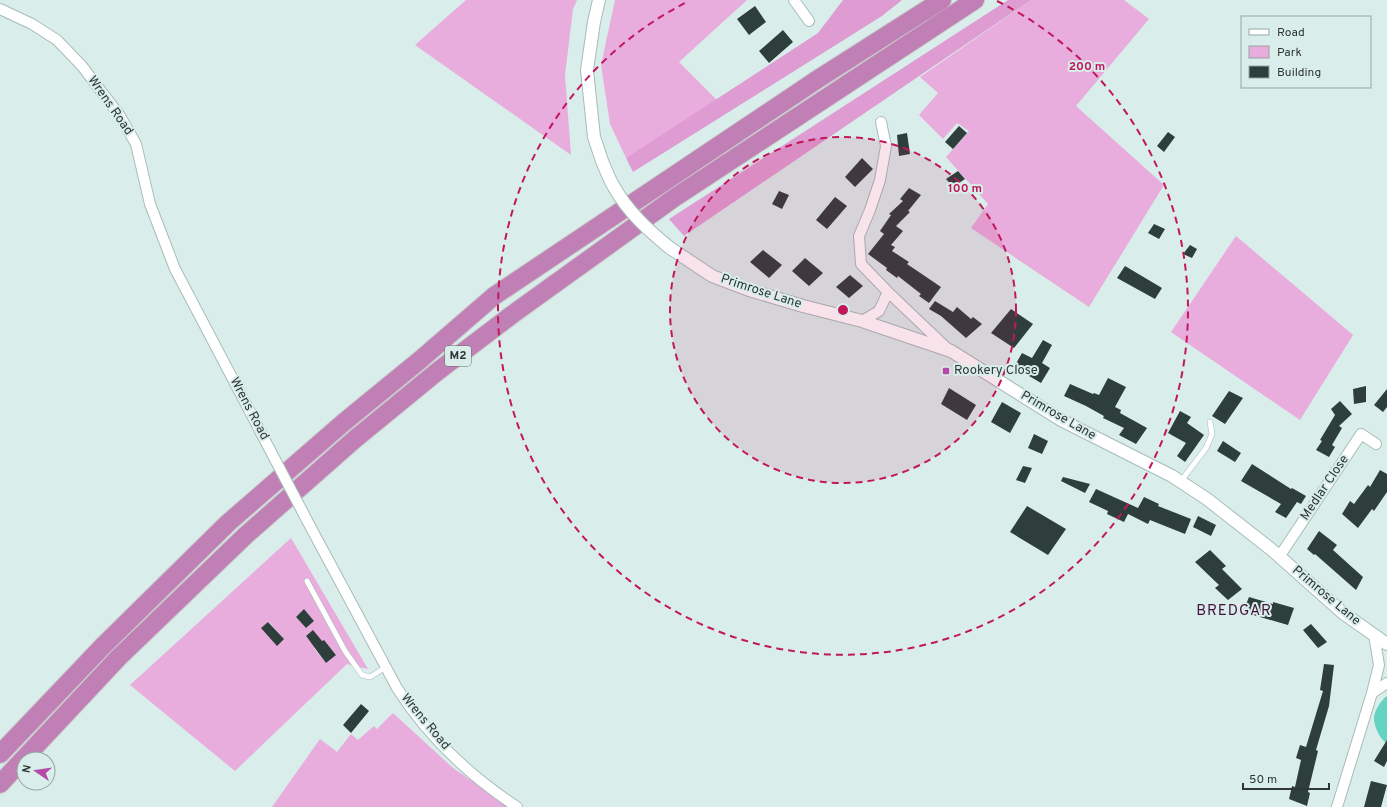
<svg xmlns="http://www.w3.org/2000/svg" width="1387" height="807" font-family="Overpass,sans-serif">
	<rect width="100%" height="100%" fill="#d9eeea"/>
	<path fill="#e8acdd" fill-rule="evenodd" d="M 466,0 L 577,0 L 573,9 L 565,75 L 571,155 L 415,45 Z
		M 615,0 L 747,0 L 679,62 L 717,100 L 626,158 L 610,124 L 601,65 Z
		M 1031,0 L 1124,0 L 1149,19 L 1076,106 L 1164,185 L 1089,307 L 971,228 L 988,204 L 946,157 L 969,131 L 957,123 L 943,139 L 919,115 L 938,93 L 920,77 Z
		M 1236,236 L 1353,335 L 1300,420 L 1171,332 Z
		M 291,538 L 368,669 L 347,664 L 235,771 L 130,685 ZM 304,609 L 314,621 L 306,628 L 296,617 ZM 268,622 L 269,622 L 284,639 L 261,628 ZM 313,631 L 314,646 L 306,637 ZM 323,640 L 336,654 L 326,663 L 314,648 Z
		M 393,713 L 453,768 L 510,807 L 272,807 L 320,739 L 337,752 L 351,734 L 358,740 L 374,726 L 377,729 Z"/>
	<path fill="#de9cd2" d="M 843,0 L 902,0 L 882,16 L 633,172 L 626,158 L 818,33 Z
		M 1008,0 L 1031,0 L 684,236 L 669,219 Z"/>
	<path fill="#65d3c2" d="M 1387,696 L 1387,744 C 1380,739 1374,727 1374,718 C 1374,711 1381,700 1387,696 Z"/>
	<path fill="#2d3e3b" d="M 755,6 L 766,22 L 749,35 L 737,19 Z
		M 783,30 L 793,42 L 769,63 L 759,51 Z
		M 959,126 L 967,133 L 953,149 L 945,142 Z
		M 1168,132 L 1175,137 L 1164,152 L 1157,146 Z
		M 907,133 L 910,154 L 899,156 L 897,135 Z
		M 862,158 L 873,169 L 855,187 L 845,177 Z
		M 958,171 L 965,179 L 953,187 L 946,179 Z
		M 909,188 L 921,195 L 908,211 L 910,212 L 896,226 L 903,231 L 891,245 L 895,247 L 892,251 L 909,262 L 907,264 L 941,287 L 929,303 L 919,296 L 921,294 L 898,276 L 897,278 L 886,270 L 887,268 L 868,254 L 884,234 L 880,231 L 891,215 L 889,214 L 903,201 L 900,199 Z
		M 779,191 L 789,195 L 782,209 L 772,204 Z
		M 835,197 L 847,206 L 827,229 L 816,220 Z
		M 1154,224 L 1165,229 L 1159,239 L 1148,233 Z
		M 1190,245 L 1197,249 L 1192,258 L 1183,254 Z
		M 763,250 L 782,265 L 769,278 L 750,262 Z
		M 805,258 L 823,273 L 809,286 L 792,271 Z
		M 1125,266 L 1162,288 L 1155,299 L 1117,278 Z
		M 850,275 L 863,286 L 849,298 L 836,287 Z
		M 935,301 L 953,312 L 957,307 L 971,319 L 973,317 L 982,324 L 966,338 L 941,316 L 929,309 Z
		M 1011,309 L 1033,324 L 1014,348 L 991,333 Z
		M 1043,340 L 1052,345 L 1042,363 L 1050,368 L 1041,383 L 1014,367 L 1022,353 L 1032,358 Z
		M 1108,378 L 1126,387 L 1115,407 L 1121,410 L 1120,413 L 1147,428 L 1136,444 L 1119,435 L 1124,428 L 1103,418 L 1104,416 L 1086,406 L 1064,396 L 1070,384 L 1093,394 L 1094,393 L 1099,395 Z
		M 1366,386 L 1366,402 L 1354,404 L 1353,389 Z
		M 949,388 L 976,405 L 967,420 L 941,404 Z
		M 1387,389 L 1387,407 L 1383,412 L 1374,405 Z
		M 1229,391 L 1243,398 L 1225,424 L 1212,416 Z
		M 1340,401 L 1352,414 L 1339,426 L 1342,428 L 1332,445 L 1335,447 L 1329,457 L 1316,450 L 1322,441 L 1320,440 L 1335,415 L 1331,409 Z
		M 1002,402 L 1021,413 L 1010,433 L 991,422 Z
		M 1180,411 L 1191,417 L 1187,423 L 1204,435 L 1185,462 L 1177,456 L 1186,443 L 1168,433 Z
		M 1034,434 L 1048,441 L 1042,454 L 1028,448 Z
		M 1223,441 L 1241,453 L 1235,462 L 1217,451 Z
		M 1252,464 L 1291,489 L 1292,488 L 1306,496 L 1301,504 L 1297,502 L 1286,518 L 1275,512 L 1281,504 L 1241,481 Z
		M 1023,466 L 1032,468 L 1025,483 L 1016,480 Z
		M 1380,470 L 1387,474 L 1387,492 L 1374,511 L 1372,509 L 1358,528 L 1342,514 L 1350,501 L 1354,504 L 1368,485 L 1370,487 Z
		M 1063,477 L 1090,484 L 1085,493 L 1061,481 Z
		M 1096,489 L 1138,508 L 1144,497 L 1159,504 L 1158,506 L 1191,519 L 1185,534 L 1150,520 L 1148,524 L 1128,514 L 1124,522 L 1107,514 L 1108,511 L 1089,502 Z
		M 1027,506 L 1066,529 L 1048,555 L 1010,532 Z
		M 1198,516 L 1216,525 L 1211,536 L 1193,527 Z
		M 1319,531 L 1337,545 L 1333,550 L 1363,577 L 1356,590 L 1315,554 L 1314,555 L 1307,549 Z
		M 1210,550 L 1226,566 L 1222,569 L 1242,589 L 1228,600 L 1215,588 L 1219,585 L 1195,562 Z
		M 1249,597 L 1273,604 L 1273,602 L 1294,608 L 1288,625 L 1243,612 Z
		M 304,609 L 314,621 L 306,628 L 296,617 Z
		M 268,622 L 284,639 L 277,646 L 261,628 Z
		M 1311,624 L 1327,642 L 1318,648 L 1303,630 Z
		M 313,630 L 322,641 L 324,640 L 336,655 L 326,663 L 306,636 Z
		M 1324,664 L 1334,665 L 1329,706 L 1316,750 L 1318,751 L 1308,792 L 1310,793 L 1307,806 L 1289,799 L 1292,786 L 1295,787 L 1301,760 L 1296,758 L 1300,745 L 1306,747 L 1323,691 L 1320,690 Z
		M 361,704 L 369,711 L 351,733 L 343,725 Z
		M 1387,740 L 1387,761 L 1384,767 L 1374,761 Z
		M 1371,781 L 1387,785 L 1381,807 L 1364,807 Z"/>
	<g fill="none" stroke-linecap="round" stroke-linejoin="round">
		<g stroke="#a8bcb8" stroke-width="6">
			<path id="service" d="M 1181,481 L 1206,448 L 1212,434 L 1210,422
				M 307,581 L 345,651 L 362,675 L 370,677 L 386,667"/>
		</g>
		<g stroke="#a8bcb8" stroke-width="12">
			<path id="minor" d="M 794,0 L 809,21
				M 0,9 L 32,24 L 57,40 L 82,66 L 120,116 L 136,144 L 150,204 L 175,269 L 259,429
				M 881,122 L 886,146 L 880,180 L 870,210 L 859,236 L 861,264 L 888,292 L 949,350
				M 862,321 L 879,311 L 888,292
				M 310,526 L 397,688 C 427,735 470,776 517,807
				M 1279,557 L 1361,434 L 1376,444
				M 1372,693 L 1379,665 L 1374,635
				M 1337,807 L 1372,693 L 1387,683"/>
		</g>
		<g stroke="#a8bcb8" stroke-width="14">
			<path id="tertiary" d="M 599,0 L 594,22 L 587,70 L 594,137 L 602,161
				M 670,248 L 712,276 L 749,290 L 803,306 L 862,321 L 951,351 L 1061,420 L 1172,476 L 1207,499 L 1272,550 L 1343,613 L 1387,644"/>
		</g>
		<g stroke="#c9cbcb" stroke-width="20">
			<path id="motorway" d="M 0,754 L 103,646 L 228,523 L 343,423 L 420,360 L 494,296 L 818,79 L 942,0
				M 0,784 L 119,657 L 246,535 L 355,439 L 438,371 L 513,314 L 674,198 L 975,0"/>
		</g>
		<use href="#service" stroke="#fff" stroke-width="5"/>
		<use href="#minor" stroke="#fff" stroke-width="10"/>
		<use href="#tertiary" stroke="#fff" stroke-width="12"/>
		<use href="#motorway" stroke="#c080b6" stroke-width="18"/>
		<g stroke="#a8bcb8" stroke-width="12" stroke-linecap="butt">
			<path id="minor-bridge" d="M 259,429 L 310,526"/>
		</g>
		<g stroke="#a8bcb8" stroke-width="14" stroke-linecap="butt">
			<path id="tertiary-bridge" d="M 602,161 C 606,170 609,179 614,187 C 628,212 648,230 670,248"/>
		</g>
		<use href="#minor-bridge" stroke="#fff" stroke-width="10"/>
		<use href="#tertiary-bridge" stroke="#fff" stroke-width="12"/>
	</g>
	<circle cx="843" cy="310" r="173" fill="#c2185b" fill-opacity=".12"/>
	<g fill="none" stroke="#c2185b" stroke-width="2" stroke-dasharray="7 5">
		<circle cx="843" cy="310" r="173"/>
		<path d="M997 1A345 345 0 1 1 689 1"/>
	</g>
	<rect fill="#b649a8" stroke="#d9eeea" stroke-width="1.5" x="942" y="367" width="8" height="8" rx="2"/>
	<g text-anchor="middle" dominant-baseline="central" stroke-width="4" stroke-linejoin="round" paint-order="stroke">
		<rect fill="#d9eeea" stroke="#626e6c" stroke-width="1" x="445" y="346" width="26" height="20" rx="3"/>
		<g font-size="12" font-weight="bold" fill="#2f3736">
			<text x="458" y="356">M2</text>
		</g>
		<g font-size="13" fill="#2f3736" stroke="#d9eeea">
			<text transform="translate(110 106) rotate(55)">Wrens Road</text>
			<text transform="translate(761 292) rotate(18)">Primrose Lane</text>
			<text transform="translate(249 409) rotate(62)">Wrens Road</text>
			<text transform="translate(1058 416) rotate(30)">Primrose Lane</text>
			<text transform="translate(1325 488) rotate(-56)">Medlar Close</text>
			<text transform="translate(1326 596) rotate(40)">Primrose Lane</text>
			<text transform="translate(425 722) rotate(50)">Wrens Road</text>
		</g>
		<g font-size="13" fill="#2f3736" stroke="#d9eeea" text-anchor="start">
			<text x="954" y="371">Rookery Close</text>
		</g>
		<g font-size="15" letter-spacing="1" fill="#44103e" stroke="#d9eeea">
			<text x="1234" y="611">BREDGAR</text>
		</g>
	</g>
	<circle cx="843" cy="310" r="6" fill="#c2185b" stroke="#d9eeea" stroke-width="2"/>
	<g font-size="12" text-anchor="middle" font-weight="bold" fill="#c2185b" stroke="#d9eeea" stroke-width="4" stroke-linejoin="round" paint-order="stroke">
		<text x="1087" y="70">200 m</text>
		<text x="965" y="192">100 m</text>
	</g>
	<rect x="1241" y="16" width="130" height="72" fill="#d9eeea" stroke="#95a5a2"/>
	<rect x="1249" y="29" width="20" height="6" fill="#ffffff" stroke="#95a5a2"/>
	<text x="1277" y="36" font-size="12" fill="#2f3736">Road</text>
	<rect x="1249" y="46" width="20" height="12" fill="#e8acdd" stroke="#95a5a2"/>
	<text x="1277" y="56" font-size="12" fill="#2f3736">Park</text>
	<rect x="1249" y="66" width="20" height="12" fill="#2d3e3b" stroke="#95a5a2"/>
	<text x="1277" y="76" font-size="12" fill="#2f3736">Building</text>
	<g transform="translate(36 771) rotate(283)"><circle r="19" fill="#d9eeea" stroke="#95a5a2"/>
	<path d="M0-3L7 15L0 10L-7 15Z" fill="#b649a8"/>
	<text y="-6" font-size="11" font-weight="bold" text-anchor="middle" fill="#2f3736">N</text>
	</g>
	<path d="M1243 783v6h86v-6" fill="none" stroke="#2f3736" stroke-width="2"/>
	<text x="1249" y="783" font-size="12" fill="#2f3736" stroke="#d9eeea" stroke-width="3" paint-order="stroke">50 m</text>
</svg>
